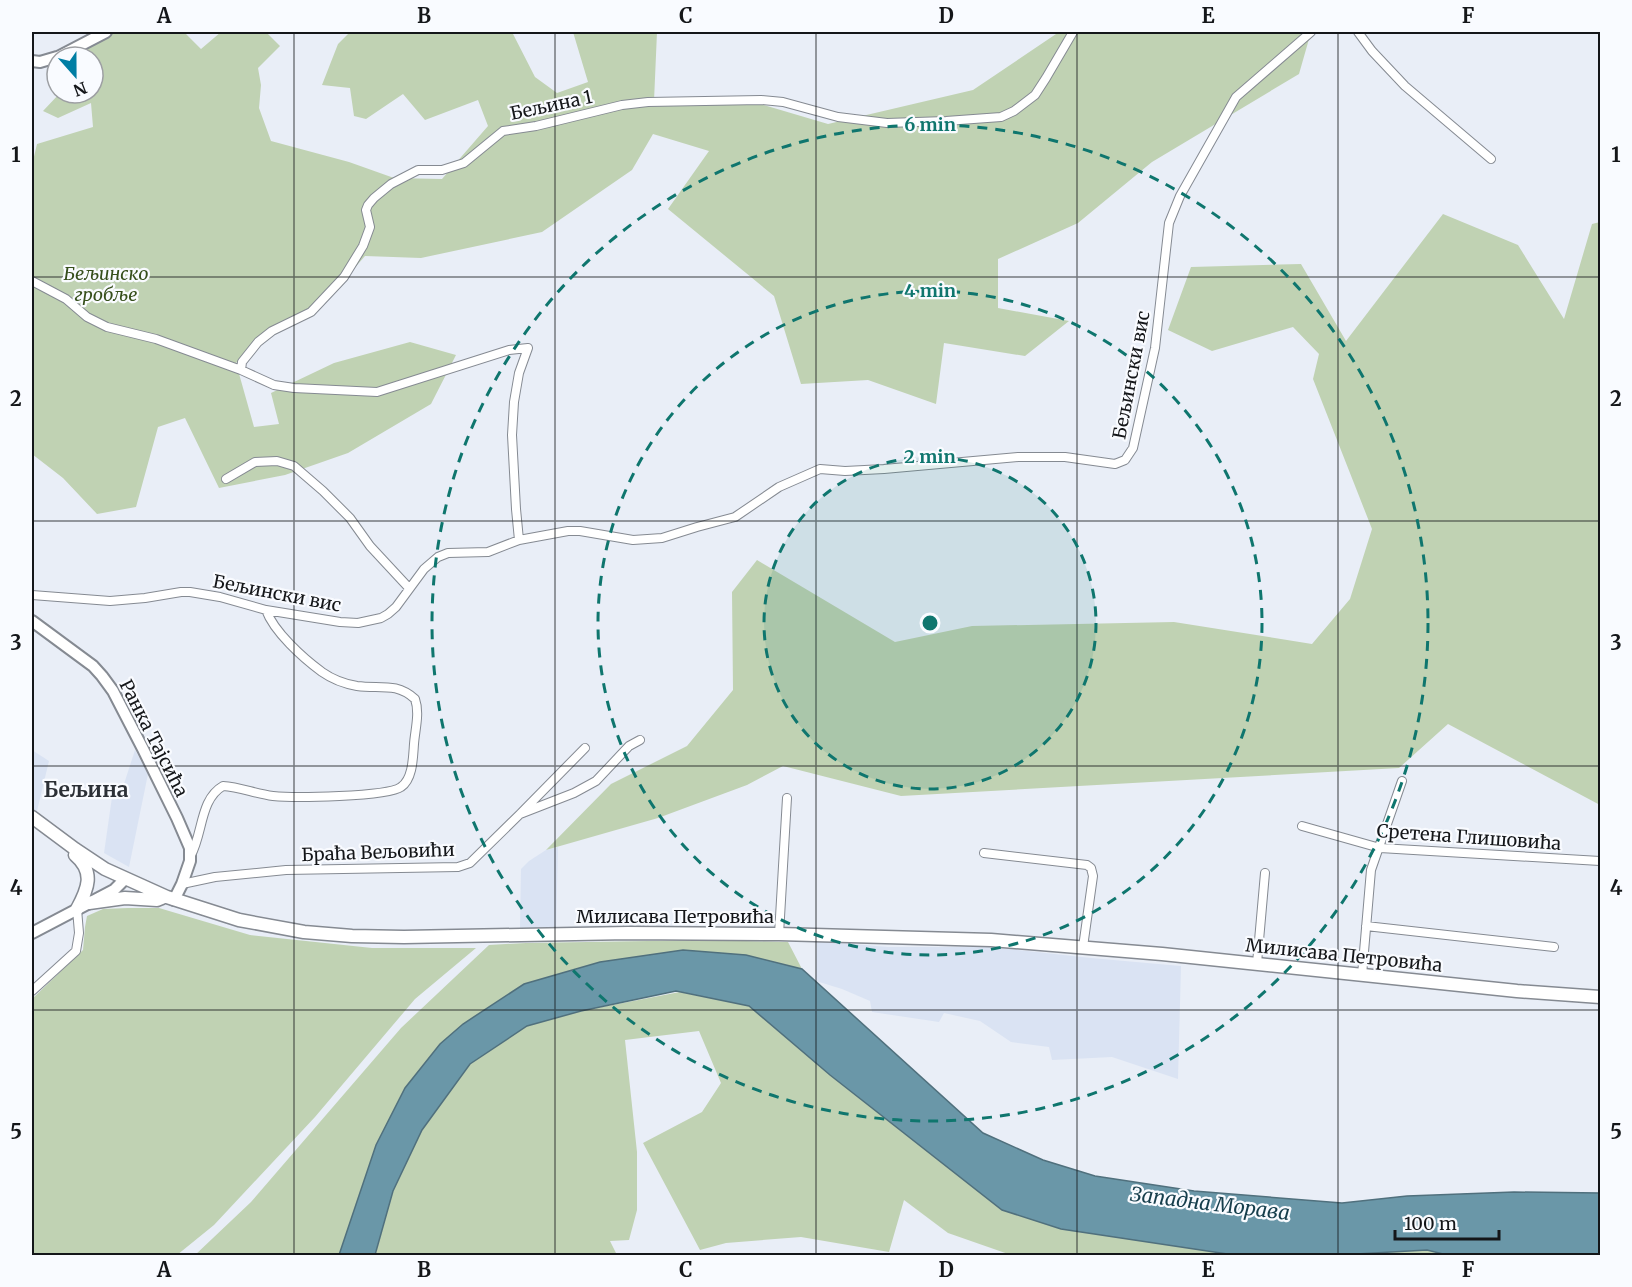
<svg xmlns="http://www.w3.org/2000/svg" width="1632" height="1287" font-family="Merriweather,serif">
	<rect width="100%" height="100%" fill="#e9eef7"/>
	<path fill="#dae3f3" d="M 32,750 L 49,761 L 36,815 L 32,811 Z
		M 135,750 L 148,774 L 129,867 L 104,853 L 114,783 L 123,787 Z
		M 558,847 L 556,930 L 520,928 L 521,869 L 529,861 L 546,850 Z
		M 817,941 L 888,947 L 990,947 L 1091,958 L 1181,966 L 1178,1079 L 1112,1057 L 1052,1060 L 1049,1047 L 1011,1042 L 980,1021 L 944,1013 L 939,1022 L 872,1012 L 870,1001 L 842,989 L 816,981 Z"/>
	<path fill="#c0d2b3" d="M 96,32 L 187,32 L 186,34 L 201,49 L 221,32 L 266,32 L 280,46 L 258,68 L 261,85 L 259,108 L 271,141 L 349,162 L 394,178 L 442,179 L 488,126 L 478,100 L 425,120 L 403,94 L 366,119 L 354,116 L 350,88 L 322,85 L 338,44 L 350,32 L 512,32 L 535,77 L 557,93 L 588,82 L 573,32 L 657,32 L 654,101 L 747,100 L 828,124 L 973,90 L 1059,32 L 1311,32 L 1299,74 L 1152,162 L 1078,223 L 998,259 L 998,308 L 1069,321 L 1025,356 L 944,343 L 936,404 L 868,380 L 801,384 L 774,296 L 668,209 L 709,151 L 653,134 L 632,170 L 542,232 L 421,258 L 365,256 L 319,309 L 262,335 L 236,363 L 254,427 L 279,424 L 271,393 L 334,363 L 410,342 L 456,355 L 431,404 L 348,453 L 285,475 L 219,488 L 185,418 L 158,427 L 136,507 L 97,514 L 63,478 L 32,454 L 32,165 L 37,144 L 93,127 L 91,103 L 58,118 L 43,111 L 60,93 L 93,93 L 93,57 L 74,57 L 74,53 Z
		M 1443,214 L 1518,245 L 1564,319 L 1592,224 L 1600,222 L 1600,805 L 1448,724 L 1399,768 L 901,796 L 783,766 L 747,785 L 658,818 L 546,850 L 611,784 L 687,746 L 733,690 L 732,592 L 757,560 L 895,642 L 972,626 L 1174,622 L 1312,644 L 1350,599 L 1372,529 L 1313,379 L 1319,354 L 1293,327 L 1212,351 L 1168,330 L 1191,267 L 1301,264 L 1346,341 Z
		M 128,908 L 159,908 L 250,935 L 372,948 L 476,948 L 415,999 L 315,1117 L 214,1225 L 177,1255 L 32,1255 L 32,999 L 83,950 L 85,927 L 87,916 L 103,909 Z
		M 709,940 L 788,942 L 802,969 L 746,955 L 524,984 L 463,1024 L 376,1146 L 339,1255 L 194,1256 L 251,1202 L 401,1028 L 489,945 L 526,943 Z
		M 680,992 L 749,1006 L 830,1075 L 886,1118 L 1061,1229 L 1234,1255 L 1011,1255 L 948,1233 L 904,1200 L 889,1252 L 801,1237 L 726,1243 L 700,1250 L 643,1143 L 702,1112 L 721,1083 L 699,1031 L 625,1040 L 637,1152 L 637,1210 L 629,1240 L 610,1241 L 617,1255 L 375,1256 L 393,1191 L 422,1130 L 470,1064 L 527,1026 L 581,1011 Z
		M 1427,1250 L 1451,1255 L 1274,1256 L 1356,1254 Z"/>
	<path fill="#6a97a8" stroke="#50707d" stroke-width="1.5" d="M 683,950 L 746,955 L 802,969 L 983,1133 L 1043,1160 L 1095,1176 L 1194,1191 L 1342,1203 L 1407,1196 L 1514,1192 L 1600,1193 L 1600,1255 L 1451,1256 L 1427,1250 L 1356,1254 L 1234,1255 L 1061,1229 L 1002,1210 L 830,1075 L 749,1006 L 676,991 L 581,1011 L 527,1026 L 470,1064 L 422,1130 L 393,1191 L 375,1255 L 339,1255 L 376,1145 L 405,1088 L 440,1044 L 463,1024 L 524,984 L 600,962 Z"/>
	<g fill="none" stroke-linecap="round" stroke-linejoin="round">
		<g stroke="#858a92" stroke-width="10">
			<path id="minor" d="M 1358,32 L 1372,51 L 1405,86 L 1491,159
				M 32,281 L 66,299 L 87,317 L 107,327 L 156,339 L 241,370 L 274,385 L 294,388 L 377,392 L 509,350 L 528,348 L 519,373 L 514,402 L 512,435 L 516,509 L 519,540
				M 241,370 L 242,362 L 258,342 L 272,331 L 311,312 L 344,277 L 363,246 L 370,227 L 366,210 L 368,205 L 374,198 L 391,184 L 418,170 L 442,170 L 464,163 L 503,131 L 536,126 L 622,105 L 648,102 L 761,100 L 783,102 L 838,117 L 887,123 L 946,121 L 1001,117 L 1014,111 L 1035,95 L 1046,78 L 1073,32
				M 226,479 L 255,462 L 277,461 L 294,466 L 323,491 L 350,518 L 370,546 L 409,588
				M 32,595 L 110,601 L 145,598 L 181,592 L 190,592 L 220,597 L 266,610 L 340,622 L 358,623 L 381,618 L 388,614 L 396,607 L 424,569 L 438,557 L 448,553 L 488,552 L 519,540 L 568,531 L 580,531 L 633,540 L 662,538 L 697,527 L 735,517 L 779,487 L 820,469 L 845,471 L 884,469 L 1018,457 L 1065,457 L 1115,464 L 1125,460 L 1133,448 L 1155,348 L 1169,223 L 1180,196 L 1236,97 L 1311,32
				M 521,813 L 585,748
				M 1302,826 L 1380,848 L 1600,861
				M 984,853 L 1087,865 L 1091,868 L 1093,876 L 1083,947
				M 191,855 C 203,833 200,799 223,786 C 240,787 256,794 273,796 C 293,798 387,797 401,787 C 413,779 413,757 414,744 C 415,730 420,713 415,699 C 396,682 380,689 357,686 C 345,684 332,679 322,672 C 303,658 274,632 266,610
				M 182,884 L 215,877 L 286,870 L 458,867 L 470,863 L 520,814 L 574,793 L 596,781 L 629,746 L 640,740
				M 1366,926 L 1554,947
				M 779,934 L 787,798
				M 1257,963 L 1265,873
				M 1362,975 L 1371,870 L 1402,781
				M 32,991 L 76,951 L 79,933 L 77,909"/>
		</g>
		<g stroke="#858a92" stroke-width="14">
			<path id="tertiary" d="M 58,57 L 106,32
				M 32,61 L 40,62 L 57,57
				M 32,621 L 93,666 L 102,676 L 113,691 L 143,749 L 177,818 L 190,848 L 190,861 L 182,884 L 174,900"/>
		</g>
		<g stroke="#858a92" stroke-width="14">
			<path id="secondary" d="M 32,933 L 114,890 L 125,879"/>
		</g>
		<g stroke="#858a92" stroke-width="15">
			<path id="primary" d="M 32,817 L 75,849 L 105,869 L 167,897 L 239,920 L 304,932 L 352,936 L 404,937 L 628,933 L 779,934 L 991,940 L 1162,954 L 1517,991 L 1600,997
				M 75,855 C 95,872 88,889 77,909
				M 89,903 L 125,898 L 157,900 L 162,898"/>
		</g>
		<use href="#minor" stroke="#fff" stroke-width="8"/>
		<use href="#tertiary" stroke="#fff" stroke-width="10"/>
		<use href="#secondary" stroke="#fff" stroke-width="10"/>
		<use href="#primary" stroke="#fff" stroke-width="12"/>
	</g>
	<path fill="none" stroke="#141619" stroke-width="1.5" stroke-opacity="0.55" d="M 294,32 L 294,1256M 555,32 L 555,1256M 816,32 L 816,1256M 1077,32 L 1077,1256M 1338,32 L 1338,1256M 32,277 L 1600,277M 32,521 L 1600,521M 32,766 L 1600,766M 32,1010 L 1600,1010"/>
	<circle cx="930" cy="623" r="166" fill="#0f766e" fill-opacity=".12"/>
	<g fill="none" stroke="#0f766e" stroke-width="3" stroke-dasharray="10 8">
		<circle cx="930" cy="623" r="166"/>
		<circle cx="930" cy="623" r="332"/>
		<circle cx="930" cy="623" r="498"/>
	</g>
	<g text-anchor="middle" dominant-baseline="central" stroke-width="4.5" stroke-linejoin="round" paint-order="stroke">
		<g font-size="18" fill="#141619" stroke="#f9fbff">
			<text transform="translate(551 105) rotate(-12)">Бељина 1</text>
			<text transform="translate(1131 375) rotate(-79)">Бељински вис</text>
			<text transform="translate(277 593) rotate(11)">Бељински вис</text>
			<text transform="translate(154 738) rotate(63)">Ранка Тајсића</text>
			<text transform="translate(1469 837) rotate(4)">Сретена Глишовића</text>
			<text transform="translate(378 852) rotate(-2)">Браћа Вељовићи</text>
			<text x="675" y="916">Милисава Петровића</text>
			<text transform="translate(1344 955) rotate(6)">Милисава Петровића</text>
		</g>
		<g font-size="18" font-style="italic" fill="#364f1b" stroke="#f9fbff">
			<text x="106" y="273">Бељинско<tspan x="106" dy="21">гробље</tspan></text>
		</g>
		<g font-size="20" font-style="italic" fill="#163e4c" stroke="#f9fbff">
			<text transform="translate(1210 1203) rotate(7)">Западна Морава</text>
		</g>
		<g font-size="21" font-weight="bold" fill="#2c3036" stroke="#f9fbff">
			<text x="86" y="789">Бељина</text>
		</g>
	</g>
	<circle cx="930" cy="623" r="9" fill="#0f766e" stroke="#f9fbff" stroke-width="3"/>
	<g font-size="18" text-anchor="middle" font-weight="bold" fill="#0f766e" stroke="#f9fbff" stroke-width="4.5" stroke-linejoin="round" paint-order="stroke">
		<text x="930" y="131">6 min</text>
		<text x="930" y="297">4 min</text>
		<text x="930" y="463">2 min</text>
	</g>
	<rect width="1632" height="1287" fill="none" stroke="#f9fbff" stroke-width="66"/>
	<g transform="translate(75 75) rotate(159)"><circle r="28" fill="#f9fbff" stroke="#9d9fa3" stroke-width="1.5"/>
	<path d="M0-4.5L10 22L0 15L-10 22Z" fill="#007ea4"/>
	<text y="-9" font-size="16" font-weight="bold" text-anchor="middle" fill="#141619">N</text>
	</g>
	<path d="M1395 1230v9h104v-9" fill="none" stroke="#141619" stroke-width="3"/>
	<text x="1404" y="1230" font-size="18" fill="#141619" stroke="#f9fbff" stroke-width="4.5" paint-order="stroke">100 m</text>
	<rect x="33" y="33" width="1566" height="1221" fill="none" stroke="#141619" stroke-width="2"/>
	<g font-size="20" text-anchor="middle" font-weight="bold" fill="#141619">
		<text x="164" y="23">A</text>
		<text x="424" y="23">B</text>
		<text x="686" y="23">C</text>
		<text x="946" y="23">D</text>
		<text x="1208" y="23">E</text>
		<text x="1468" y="23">F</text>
		<text x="16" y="162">1</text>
		<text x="1616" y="162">1</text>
		<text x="16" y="406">2</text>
		<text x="1616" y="406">2</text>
		<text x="16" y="650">3</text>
		<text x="1616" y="650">3</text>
		<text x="16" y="895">4</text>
		<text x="1616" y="895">4</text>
		<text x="16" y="1139">5</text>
		<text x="1616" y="1139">5</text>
		<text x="164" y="1277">A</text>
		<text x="424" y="1277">B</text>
		<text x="686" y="1277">C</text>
		<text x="946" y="1277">D</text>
		<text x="1208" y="1277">E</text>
		<text x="1468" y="1277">F</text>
	</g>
</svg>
